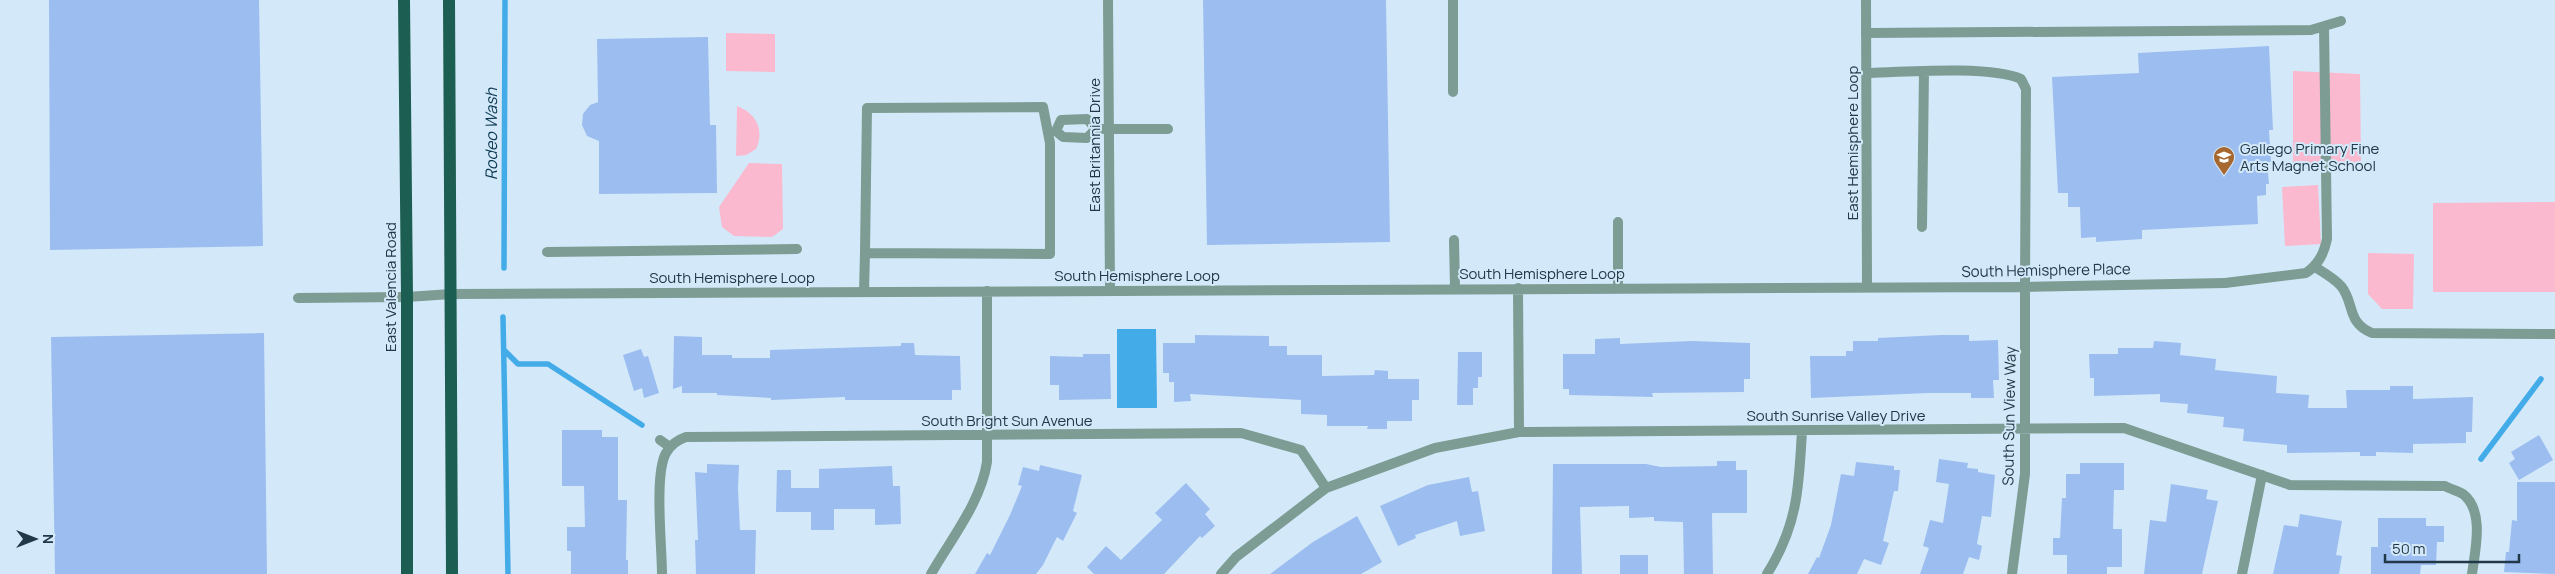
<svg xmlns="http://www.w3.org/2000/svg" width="2555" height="574" font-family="Manrope,sans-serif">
	<rect width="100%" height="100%" fill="#d3e9f9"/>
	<path fill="#fab9ce" d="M 726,33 L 775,34 L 775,72 L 726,71 Z
		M 2293,71 L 2360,74 L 2361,164 L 2293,163 Z
		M 737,106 C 756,113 765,130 756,149 L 746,155 L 736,156 Z
		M 749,163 L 782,164 L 783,229 L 772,237 L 734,236 L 722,227 L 719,207 Z
		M 2318,185 L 2321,244 L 2285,246 L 2282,187 Z
		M 2555,202 L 2555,292 L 2433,292 L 2433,203 Z
		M 2368,253 L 2414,254 L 2413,309 L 2382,309 L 2368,294 Z"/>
	<path fill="#43abe8" d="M 1117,329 L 1156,329 L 1157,408 L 1117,408 Z"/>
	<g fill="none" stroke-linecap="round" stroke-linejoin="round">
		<path stroke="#43abe8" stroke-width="5.5" d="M 504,268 L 505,0
			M 503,317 L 508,574
			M 504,350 L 518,364 L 548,364 L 642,425
			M 2481,459 L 2541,379"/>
	</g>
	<path fill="#9cbdf0" d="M 49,0 L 259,0 L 263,246 L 50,250 Z
		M 1203,0 L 1386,0 L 1390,242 L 1207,245 Z
		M 708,37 L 710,125 L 716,125 L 717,193 L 599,194 L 599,141 L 587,136 L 582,125 L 583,114 L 590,105 L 598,102 L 597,39 Z
		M 2269,46 L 2273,130 L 2269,130 L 2271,162 L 2267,162 L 2269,184 L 2266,184 L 2266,195 L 2257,196 L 2258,224 L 2142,230 L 2142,239 L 2096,242 L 2096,237 L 2081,238 L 2080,207 L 2068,207 L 2068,193 L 2058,193 L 2052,77 L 2139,73 L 2138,53 Z
		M 264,333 L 267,574 L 55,574 L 51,337 Z
		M 1195,335 L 1269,336 L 1269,346 L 1287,346 L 1287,355 L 1322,355 L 1322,376 L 1374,375 L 1375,370 L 1388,371 L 1388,379 L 1419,379 L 1419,400 L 1412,400 L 1412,421 L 1387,421 L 1387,429 L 1367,429 L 1368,426 L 1327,426 L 1327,415 L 1301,414 L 1301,400 L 1190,394 L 1191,401 L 1174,402 L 1174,382 L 1169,382 L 1169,373 L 1163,373 L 1163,343 L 1195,343 Z
		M 1941,335 L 1969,335 L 1969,341 L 1998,340 L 1999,380 L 1993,380 L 1994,398 L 1971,398 L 1971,393 L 1928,393 L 1811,398 L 1810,356 L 1846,356 L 1846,351 L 1853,351 L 1853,341 L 1878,341 L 1878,338 Z
		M 674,336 L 702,337 L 702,355 L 732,355 L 732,358 L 770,358 L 770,350 L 901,346 L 901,343 L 914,343 L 915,355 L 960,356 L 961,390 L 952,390 L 952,400 L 845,400 L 845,397 L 771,400 L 771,398 L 717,395 L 717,393 L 682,393 L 682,386 L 673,389 Z
		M 1620,338 L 1620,344 L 1692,341 L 1750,343 L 1750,379 L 1744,379 L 1744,392 L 1652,393 L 1653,397 L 1569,395 L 1569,389 L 1563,389 L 1563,354 L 1595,354 L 1595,339 Z
		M 2154,341 L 2181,343 L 2180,355 L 2216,359 L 2215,370 L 2277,376 L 2276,393 L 2309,395 L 2308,408 L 2347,408 L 2346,390 L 2390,390 L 2390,386 L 2413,386 L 2413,399 L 2473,397 L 2472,432 L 2466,432 L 2466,443 L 2413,444 L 2413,453 L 2376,452 L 2376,456 L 2360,456 L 2360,452 L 2287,453 L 2287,445 L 2243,441 L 2244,429 L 2223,427 L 2224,417 L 2187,413 L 2188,404 L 2160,402 L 2160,394 L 2094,396 L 2094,378 L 2090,378 L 2089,354 L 2118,354 L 2118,348 L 2153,348 Z
		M 641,349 L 644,357 L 648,356 L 659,393 L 644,398 L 642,388 L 634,391 L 623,355 Z
		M 1458,352 L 1482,352 L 1482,377 L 1478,377 L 1478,388 L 1473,388 L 1473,405 L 1457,405 Z
		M 1083,354 L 1110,354 L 1111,399 L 1059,400 L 1059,385 L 1050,385 L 1050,356 L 1083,357 Z
		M 562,430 L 602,430 L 602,437 L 618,437 L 618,500 L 627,500 L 626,560 L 628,560 L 628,574 L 571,574 L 571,551 L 567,551 L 567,527 L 585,527 L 584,486 L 562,486 Z
		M 2539,435 L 2553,460 L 2519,480 L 2509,463 L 2515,459 L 2511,452 Z
		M 1939,459 L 1968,463 L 1967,468 L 1978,469 L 1978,472 L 1995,475 L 1991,517 L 1982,516 L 1977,544 L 1982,546 L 1979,560 L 1969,557 L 1963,574 L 1920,574 L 1929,548 L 1923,546 L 1930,520 L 1943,523 L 1949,484 L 1936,482 Z
		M 1717,461 L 1736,461 L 1736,470 L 1747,470 L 1747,513 L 1712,513 L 1713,574 L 1684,574 L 1683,522 L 1654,521 L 1654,517 L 1629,518 L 1629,506 L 1580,507 L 1582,574 L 1552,574 L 1553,464 L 1646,464 L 1661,467 L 1717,466 Z
		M 1856,462 L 1894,466 L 1894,470 L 1900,470 L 1898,491 L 1894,491 L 1883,541 L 1889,543 L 1881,565 L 1864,559 L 1857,574 L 1808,574 L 1817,557 L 1819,558 L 1831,525 L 1841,474 L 1854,476 Z
		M 2080,463 L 2124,463 L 2124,490 L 2114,490 L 2113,529 L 2122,529 L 2122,567 L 2107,567 L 2107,574 L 2067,574 L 2067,555 L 2053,555 L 2053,538 L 2060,538 L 2062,498 L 2066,498 L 2066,474 L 2080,474 Z
		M 707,464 L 739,465 L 738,489 L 740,530 L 756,530 L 755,574 L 696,574 L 695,540 L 698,540 L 695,472 L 707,473 Z
		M 1040,465 L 1082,475 L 1073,511 L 1077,513 L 1063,541 L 1057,537 L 1043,565 L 1036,574 L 975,574 L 987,553 L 990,555 L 1010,515 L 1022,486 L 1018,485 L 1023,467 L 1039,471 Z
		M 892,466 L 893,486 L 900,486 L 901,524 L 875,525 L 875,509 L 834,509 L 834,530 L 811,530 L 811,512 L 776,512 L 777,470 L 791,470 L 791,488 L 819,488 L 819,469 Z
		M 1469,477 L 1472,492 L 1478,491 L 1485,531 L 1460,536 L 1457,521 L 1415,535 L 1416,538 L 1398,546 L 1380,506 L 1428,485 Z
		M 2517,482 L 2555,482 L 2555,574 L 2504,572 L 2506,552 L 2509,552 L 2512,520 L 2517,521 Z
		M 1186,483 L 1210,509 L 1205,514 L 1215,526 L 1202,538 L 1200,536 L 1164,574 L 1094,574 L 1087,567 L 1106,546 L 1121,560 L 1162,520 L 1155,513 Z
		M 2171,484 L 2208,490 L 2206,499 L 2218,501 L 2202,574 L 2144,574 L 2150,520 L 2166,522 Z
		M 2300,514 L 2342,521 L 2336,555 L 2342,556 L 2339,574 L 2273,574 L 2284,525 L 2298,527 Z
		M 1357,516 L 1382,562 L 1361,574 L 1270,574 L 1313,542 Z
		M 2378,518 L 2426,518 L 2426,526 L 2444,526 L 2444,542 L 2437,542 L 2436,565 L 2421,565 L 2420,574 L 2371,574 L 2371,547 L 2378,547 Z
		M 1620,555 L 1648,555 L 1648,574 L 1620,574 Z"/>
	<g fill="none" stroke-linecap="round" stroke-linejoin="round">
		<path stroke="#7d9c94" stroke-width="10" d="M 1453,0 L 1453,92
			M 1866,33 L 2311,30 L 2341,21
			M 1866,73 C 1902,72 1991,65 2021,79 L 2026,89 L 2025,287
			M 1087,119 L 1096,129 L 1087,138 L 1063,137 L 1056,131 L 1061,120 Z
			M 1096,129 L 1168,129
			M 1618,222 L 1618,287
			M 1922,227 L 1924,71
			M 1454,240 L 1455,288
			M 547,252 L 797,249
			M 2315,267 C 2323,272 2334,278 2341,286 C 2355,303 2346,322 2372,333 L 2555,334
			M 2225,283 L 2306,273 C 2319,264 2324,253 2327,239 L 2324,26
			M 864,292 L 865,253 L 1050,254 L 1050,143 L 1043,107 L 867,108 L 865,253
			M 298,298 L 407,297"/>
		<path stroke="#7d9c94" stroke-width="10" d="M 1108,0 L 1110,290
			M 1866,0 L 1867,286
			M 1518,288 L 1519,432
			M 407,297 L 451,294 L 2025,287 L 2225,283
			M 660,440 L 670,447
			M 662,574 C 662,547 654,474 666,453 C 671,444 677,440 686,437 L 1241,433 L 1301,450 L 1326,488
			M 931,574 C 951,539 981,502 987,462 L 987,291
			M 1221,574 L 1236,557 L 1326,488 L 1435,448 L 1519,432 L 2124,428 L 2290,485 L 2445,486 C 2450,489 2458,491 2463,494 C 2485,511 2475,551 2472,574
			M 1767,574 C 1798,525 1799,486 1802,430
			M 2012,574 L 2025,474 L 2025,287
			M 2242,574 L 2262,475"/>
		<path stroke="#1c5e51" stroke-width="12" d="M 404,0 L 407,297 L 407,574
			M 449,0 L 452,574"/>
	</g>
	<defs>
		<g id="school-pin" transform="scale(1.125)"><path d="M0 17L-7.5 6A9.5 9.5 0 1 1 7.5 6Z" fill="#a76731" stroke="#d3e9f9"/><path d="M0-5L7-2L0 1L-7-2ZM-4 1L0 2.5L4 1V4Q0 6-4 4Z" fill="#fff"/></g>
	</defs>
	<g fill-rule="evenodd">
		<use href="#school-pin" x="2224" y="157"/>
	</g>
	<g text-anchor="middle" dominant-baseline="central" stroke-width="4" stroke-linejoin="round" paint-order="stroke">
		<g font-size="15" fill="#203847" stroke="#d3e9f9">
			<text transform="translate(1852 143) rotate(-90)">East Hemisphere Loop</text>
			<text transform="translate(1094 145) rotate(-90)">East Britannia Drive</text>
			<text transform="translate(2046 270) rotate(-1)">South Hemisphere Place</text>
			<text x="1542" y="273">South Hemisphere Loop</text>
			<text x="1137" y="275">South Hemisphere Loop</text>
			<text x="732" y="277">South Hemisphere Loop</text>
			<text transform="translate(390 287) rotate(-90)">East Valencia Road</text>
			<text x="1836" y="415">South Sunrise Valley Drive</text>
			<text transform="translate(2009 416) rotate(-89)">South Sun View Way</text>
			<text x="1007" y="420">South Bright Sun Avenue</text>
		</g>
		<g font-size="15" fill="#203847" stroke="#d3e9f9" text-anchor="start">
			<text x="2240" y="148">Gallego Primary Fine<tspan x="2240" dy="17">Arts Magnet School</tspan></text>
		</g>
		<g font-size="16" font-style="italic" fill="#0d3952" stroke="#d3e9f9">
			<text transform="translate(491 134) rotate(-90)">Rodeo Wash</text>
		</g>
	</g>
	<g transform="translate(35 539) rotate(90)" stroke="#d3e9f9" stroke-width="4" paint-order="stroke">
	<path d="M0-4L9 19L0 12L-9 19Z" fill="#203847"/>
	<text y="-8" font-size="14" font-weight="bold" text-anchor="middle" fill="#203847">N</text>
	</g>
	<path d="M2385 554v8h134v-8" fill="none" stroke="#203847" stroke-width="2.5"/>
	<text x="2392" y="554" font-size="15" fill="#203847" stroke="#d3e9f9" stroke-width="4" paint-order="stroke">50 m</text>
</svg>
